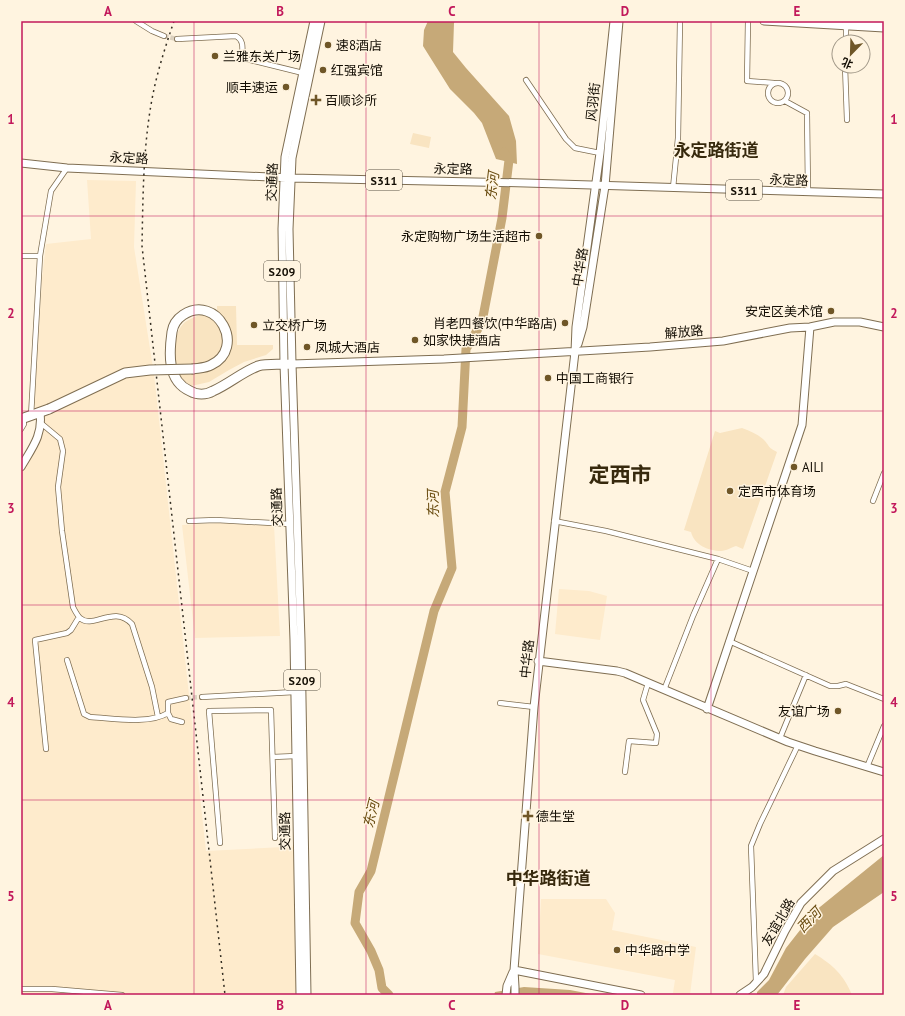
<svg xmlns="http://www.w3.org/2000/svg" width="905" height="1016" font-family="'PT Sans','Noto Sans SC',sans-serif">
	<rect width="100%" height="100%" fill="#fff4e0"/>
	<path fill="#feebcc" d="M 87,180 L 136,181 L 134,247 L 154,374 L 206,851 L 303,846 L 299,995 L 21,995 L 21,462 L 41,425 L 34,403 L 42,278 L 46,244 L 91,239 Z
		M 219,523 L 274,525 L 280,636 L 195,638 L 182,525 Z
		M 559,589 L 589,591 L 607,596 L 600,640 L 555,634 Z
		M 541,899 L 606,899 L 615,913 L 612,930 L 696,947 L 690,995 L 673,993 L 675,980 L 538,954 Z"/>
	<path fill="#f9e4c1" d="M 413,133 L 431,137 L 429,148 L 410,144 Z
		M 217,306 L 236,306 L 237,345 L 273,345 L 273,349 L 266,355 L 244,362 L 229,370 L 209,382 L 191,386 C 187,383 181,380 179,376 C 172,362 172,333 185,322 C 194,316 207,313 217,310 Z
		M 742,428 C 750,431 757,434 763,439 C 770,446 767,447 777,452 L 743,549 L 736,546 C 732,547 726,551 721,551 C 709,551 694,545 691,532 L 684,530 L 715,431 L 720,433 Z
		M 815,954 C 833,965 844,975 852,995 L 783,995 L 786,987 Z"/>
	<path fill="#c6a978" d="M 428,21 L 455,21 L 454,23 L 453,52 L 466,68 L 509,116 L 516,141 L 517,164 L 496,159 L 482,123 L 474,113 L 450,89 L 423,46 L 424,30 Z
		M 884,855 L 884,892 L 833,927 L 805,959 L 777,995 L 757,995 L 757,992 L 769,980 L 786,948 L 815,911 Z
		M 524,987 L 570,990 L 596,995 L 494,995 L 495,992 Z"/>
	<g fill="none" stroke-linecap="round" stroke-linejoin="round">
		<path stroke="#c6a978" stroke-width="9" d="M 389,995 L 382,988 L 379,970 L 371,951 L 355,923 L 359,892 L 371,871 L 434,611 L 452,568 L 445,492 L 462,427 L 466,349 L 482,322 L 502,218 L 509,160 L 504,152"/>
		<path stroke="#dcd1bf" stroke-width="4.5" stroke-dasharray="4.5 2" stroke-linecap="butt" d="M 164,36 L 177,39
			M 186,698 L 202,697"/>
		<g stroke="#7f6e52" stroke-width="6">
			<path id="street" d="M 136,21 L 152,31 L 164,36
				M 748,21 L 747,81 L 774,83
				M 177,39 L 236,36 C 245,41 242,50 242,58 L 303,73
				M 846,42 L 846,26
				M 845,66 L 847,120
				M 526,80 L 566,139 L 575,148 L 600,153
				M768 93a10 10 0 1 1 20 0a10 10 0 1 1-20 0Z
				M 785,101 L 807,113 L 808,192
				M 673,188 L 678,138 L 680,21
				M 21,256 L 40,256
				M 31,416 L 40,256 L 51,191 L 67,168
				M 42,424 L 60,439 L 63,451 L 58,487 L 62,531 L 73,607 C 75,611 77,615 80,618 C 93,630 114,604 132,624 L 152,687 L 158,717
				M 21,429 L 24,424 L 23,418
				M 873,501 L 884,473
				M 189,521 L 216,520 L 290,524
				M 554,521 L 606,531 L 718,559 L 753,571
				M 729,641 L 830,686 L 838,686 L 846,684 L 884,699
				M 67,660 L 84,714 L 90,717 C 112,718 148,725 168,713
				M 664,690 L 693,616 L 718,559
				M 202,697 L 295,692
				M 500,703 L 534,707
				M 182,722 L 171,719 L 168,713 L 168,702 L 186,698
				M 780,738 L 806,675
				M 46,749 L 35,640 L 67,633 L 71,630 L 79,617
				M 273,757 L 296,756
				M 867,767 L 884,726
				M 625,772 L 629,741 L 656,743 L 657,734 L 643,700 L 648,683
				M 220,843 L 209,711 L 271,710 L 275,838
				M 756,982 L 751,846 L 760,824 L 798,745
				M 21,989 L 52,989 L 122,995"/>
		</g>
		<g stroke="#7f6e52" stroke-width="9">
			<path id="secondary" d="M 764,21 L 884,28
				M 847,21 L 884,23
				M 578,344 L 583,327 L 605,186 L 619,21
				M 292,364 L 444,359 L 650,347 L 723,341 L 790,328 L 810,327 L 834,322 L 860,322 L 884,327
				M 21,467 C 32,448 43,435 40,413
				M 538,661 L 617,671 L 625,673 L 788,742 L 815,751 L 884,772
				M 707,709 L 802,425 L 810,327
				M 514,970 L 641,995
				M 506,995 L 507,986 L 513,972
				M 515,995 L 515,987 L 514,970 L 534,707 L 575,352 L 576,327 L 600,153 L 614,21
				M 740,995 L 752,987 L 764,974 L 785,931 L 801,903 L 833,871 L 884,839"/>
		</g>
		<g stroke="#7f6e52" stroke-width="9">
			<path id="primary" d="M 21,163 L 67,168 L 291,178 L 526,183 L 884,194
				M 300,995 L 294,640 L 284,364 L 282,229 L 285,157 L 314,21
				M 307,995 L 301,640 L 292,364 L 289,229 L 292,158 L 321,21"/>
		</g>
		<g stroke="#7f6e52" stroke-width="11">
			<path id="highway" d="M 193,369 C 199,368 206,368 211,365 C 247,348 217,293 183,315 C 177,319 173,325 172,332 C 169,353 167,381 190,391 C 197,395 206,395 213,391 C 229,384 242,372 258,366 C 268,363 281,365 292,364
				M 21,419 L 49,409"/>
		</g>
		<use href="#street" stroke="#fff" stroke-width="4.5"/>
		<use href="#secondary" stroke="#fff" stroke-width="7"/>
		<use href="#primary" stroke="#fff" stroke-width="7"/>
		<use href="#highway" stroke="#fff" stroke-width="9"/>
		<path stroke="#332d21" stroke-width="1.5" stroke-dasharray="2 4" stroke-linecap="butt" d="M 174,21 C 166,45 158,69 153,94 C 143,144 143,196 142,246 L 225,995"/>
		<g stroke="#7f6e52" stroke-width="11" stroke-linecap="butt">
			<path id="highway-bridge" d="M 49,409 L 125,373 L 150,370 L 193,369"/>
		</g>
		<use href="#highway-bridge" stroke="#fff" stroke-width="9"/>
	</g>
	<path fill="none" stroke="#c2185b" stroke-width="1" stroke-opacity="0.55" d="M 194,21 L 194,995M 366,21 L 366,995M 539,21 L 539,995M 711,21 L 711,995M 21,216 L 884,216M 21,411 L 884,411M 21,605 L 884,605M 21,800 L 884,800"/>
	<g fill="#6f5627" stroke="#fff4e0" stroke-width="1.5">
		<circle cx="328" cy="45" r="4"/>
		<circle cx="215" cy="56" r="4"/>
		<circle cx="323" cy="70" r="4"/>
		<circle cx="286" cy="87" r="4"/>
		<path d="M314 94h4v4h4v4h-4v4h-4v-4h-4v-4h4z"/>
		<circle cx="539" cy="236" r="4"/>
		<circle cx="831" cy="311" r="4"/>
		<circle cx="565" cy="323" r="4"/>
		<circle cx="254" cy="325" r="4"/>
		<circle cx="415" cy="340" r="4"/>
		<circle cx="307" cy="347" r="4"/>
		<circle cx="548" cy="378" r="4"/>
		<circle cx="794" cy="467" r="4"/>
		<circle cx="730" cy="491" r="4"/>
		<circle cx="838" cy="711" r="4"/>
		<path d="M526 810h4v4h4v4h-4v4h-4v-4h-4v-4h4z"/>
		<circle cx="617" cy="950" r="4"/>
	</g>
	<g text-anchor="middle" dominant-baseline="central" stroke-width="3" stroke-linejoin="round" paint-order="stroke">
		<g fill="#fff4e0" stroke="#5a5245" stroke-width="1">
			<rect x="366" y="170" width="36" height="20" rx="3"/>
			<rect x="726" y="180" width="36" height="20" rx="3"/>
			<rect x="264" y="261" width="36" height="20" rx="3"/>
			<rect x="284" y="670" width="36" height="20" rx="3"/>
		</g>
		<g font-size="12" font-weight="bold" fill="#130d03">
			<text x="384" y="180">S311</text>
			<text x="744" y="190">S311</text>
			<text x="282" y="271">S209</text>
			<text x="302" y="680">S209</text>
		</g>
		<g font-size="13" fill="#130d03" stroke="#fff4e0" text-anchor="start">
			<text x="336" y="45">速8酒店</text>
			<text x="223" y="56">兰雅东关广场</text>
			<text x="331" y="70">红强宾馆</text>
			<text x="278" y="87" text-anchor="end">顺丰速运</text>
			<text x="325" y="100">百顺诊所</text>
			<text x="531" y="236" text-anchor="end">永定购物广场生活超市</text>
			<text x="823" y="311" text-anchor="end">安定区美术馆</text>
			<text x="557" y="323" text-anchor="end">肖老四餐饮(中华路店)</text>
			<text x="262" y="325">立交桥广场</text>
			<text x="423" y="340">如家快捷酒店</text>
			<text x="315" y="347">凤城大酒店</text>
			<text x="556" y="378">中国工商银行</text>
			<text x="802" y="467">AILI</text>
			<text x="738" y="491">定西市体育场</text>
			<text x="830" y="711" text-anchor="end">友谊广场</text>
			<text x="536" y="816">德生堂</text>
			<text x="625" y="950">中华路中学</text>
		</g>
		<g font-size="13" fill="#130d03" stroke="#fff4e0">
			<text transform="translate(593 102) rotate(-84)">风羽街</text>
			<text transform="translate(129 158) rotate(3)">永定路</text>
			<text transform="translate(453 169) rotate(1)">永定路</text>
			<text transform="translate(789 180) rotate(2)">永定路</text>
			<text transform="translate(272 182) rotate(-88)">交通路</text>
			<text transform="translate(580 267) rotate(-81)">中华路</text>
			<text transform="translate(684 332) rotate(-5)">解放路</text>
			<text transform="translate(277 507) rotate(-92)">交通路</text>
			<text transform="translate(527 659) rotate(-84)">中华路</text>
			<text transform="translate(285 831) rotate(-91)">交通路</text>
			<text transform="translate(778 922) rotate(-60)">友谊北路</text>
		</g>
		<g font-size="14" font-style="italic" fill="#694b0f" stroke="#fff4e0">
			<text transform="translate(492 186) rotate(-83)">东河</text>
			<text transform="translate(433 504) rotate(-91)">东河</text>
			<text transform="translate(371 814) rotate(-76)">东河</text>
			<text transform="translate(809 920) rotate(-46)">西河</text>
		</g>
		<g font-size="17" font-weight="bold" fill="#37290d" stroke="#fff4e0">
			<text x="716" y="150">永定路街道</text>
			<text x="548" y="878">中华路街道</text>
		</g>
		<g font-size="21" font-weight="bold" fill="#37290d" stroke="#fff4e0">
			<text x="620" y="474">定西市</text>
		</g>
	</g>
	<rect width="905" height="1016" fill="none" stroke="#fff4e0" stroke-width="44"/>
	<g transform="translate(851 54) rotate(203)"><circle r="19" fill="#fff4e0" stroke="#a19888"/>
	<path d="M0-3L7 15L0 10L-7 15Z" fill="#6f5627"/>
	<text y="-6" font-size="11" font-weight="bold" text-anchor="middle" fill="#130d03">北</text>
	</g>
	<rect x="22" y="22" width="861" height="972" fill="none" stroke="#c2185b" stroke-width="1.5"/>
	<g font-size="13" text-anchor="middle" font-weight="bold" fill="#c2185b">
		<text x="108" y="16">A</text>
		<text x="280" y="16">B</text>
		<text x="452" y="16">C</text>
		<text x="625" y="16">D</text>
		<text x="797" y="16">E</text>
		<text x="11" y="124">1</text>
		<text x="894" y="124">1</text>
		<text x="11" y="318">2</text>
		<text x="894" y="318">2</text>
		<text x="11" y="513">3</text>
		<text x="894" y="513">3</text>
		<text x="11" y="707">4</text>
		<text x="894" y="707">4</text>
		<text x="11" y="901">5</text>
		<text x="894" y="901">5</text>
		<text x="108" y="1010">A</text>
		<text x="280" y="1010">B</text>
		<text x="452" y="1010">C</text>
		<text x="625" y="1010">D</text>
		<text x="797" y="1010">E</text>
	</g>
</svg>
